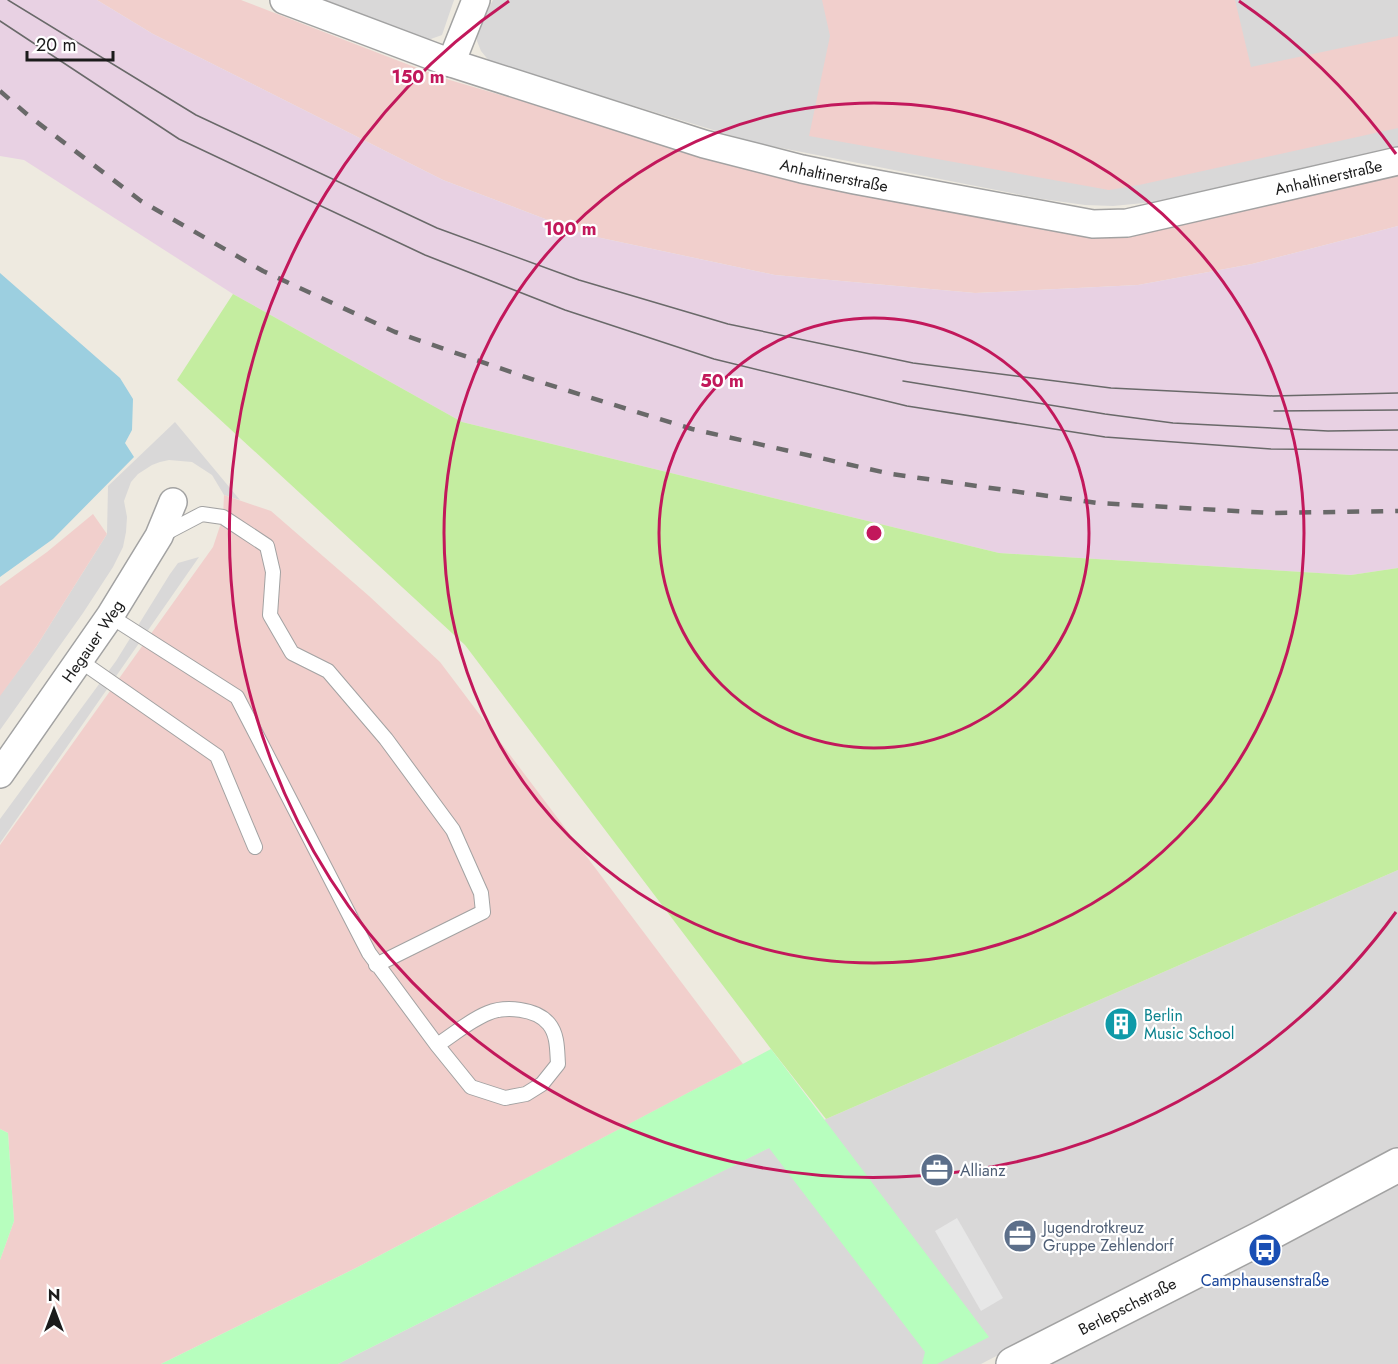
<svg xmlns="http://www.w3.org/2000/svg" width="1398" height="1364" font-family="Jost,sans-serif">
	<rect width="100%" height="100%" fill="#eeeae0"/>
	<path fill="#d9d8d8" d="M 321,0 L 454,0 L 442,35 L 428,40 Z
		M 493,0 L 1398,0 L 1398,149 L 1154,202 L 1113,206 L 1085,205 L 1042,199 L 756,143 L 490,62 L 481,51 L 477,41 L 477,30 Z
		M 175,422 L 240,500 L 224,495 L 212,475 L 192,462 L 169,460 L 160,462 L 152,465 L 138,474 L 131,482 L 124,501 L 127,517 L 126,532 L 123,547 L 113,567 L 83,613 L 0,730 L 0,695 L 36,647 L 107,534 L 108,486 Z
		M 199,557 L 0,843 L 0,819 L 116,661 L 170,574 L 178,563 Z
		M 1398,870 L 1398,1148 L 981,1364 L 338,1364 L 826,1119 Z
		M 1398,1177 L 1398,1364 L 1035,1364 Z"/>
	<path fill="#f1cfcc" d="M 97,0 L 241,0 L 443,78 L 801,183 L 1046,229 L 1115,237 L 1398,176 L 1398,226 L 1252,264 L 1138,285 L 975,293 L 775,275 L 587,235 L 443,180 L 153,34 Z
		M 822,0 L 1235,0 L 1251,67 L 1398,36 L 1398,128 L 1139,185 L 1109,190 L 809,136 L 830,36 Z
		M 224,495 L 271,511 L 369,596 L 440,662 L 743,1064 L 356,1268 L 161,1364 L 0,1364 L 0,1260 L 14,1221 L 8,1133 L 0,1129 L 0,845 L 213,547 L 223,517 Z
		M 93,514 L 107,534 L 36,647 L 0,696 L 0,586 L 47,552 Z"/>
	<path fill="#e8d1e3" d="M 0,0 L 97,0 L 153,34 L 443,180 L 587,235 L 775,275 L 975,293 L 1138,285 L 1252,264 L 1398,226 L 1398,568 L 1351,575 L 999,553 L 462,422 L 233,294 L 24,160 L 0,156 Z"/>
	<path fill="#c4eda0" d="M 233,294 L 462,422 L 999,553 L 1351,575 L 1398,568 L 1398,870 L 826,1119 L 771,1049 L 465,645 L 177,380 Z"/>
	<path fill="#b7febe" d="M 771,1049 L 989,1337 L 937,1364 L 922,1364 L 925,1352 L 769,1148 L 338,1364 L 161,1364 L 356,1268 Z
		M 0,1129 L 8,1133 L 14,1221 L 0,1260 Z"/>
	<path fill="#e7e7e7" d="M 957,1218 L 1003,1298 L 981,1311 L 935,1231 Z"/>
	<path fill="#9ccfe0" d="M 0,273 L 120,378 L 133,399 L 132,430 L 125,443 L 134,457 L 53,539 L 0,577 Z"/>
	<g fill="none" stroke-linecap="round" stroke-linejoin="round">
		<g stroke="#a2a2a2" stroke-width="16">
			<path id="service" d="M 162,535 L 202,514 L 223,517 L 267,546 L 273,572 L 270,615 L 292,653 L 328,671 L 386,739 L 453,830 L 481,893 L 483,912 L 376,965
				M 110,616 L 237,697 L 369,953 L 437,1045 L 471,1087 L 505,1098 L 526,1094 L 542,1084 L 558,1064 C 557,1051 558,1035 549,1024 C 536,1008 505,1006 488,1013 C 470,1020 453,1035 437,1045
				M 79,660 L 217,756 L 255,847"/>
		</g>
		<g stroke="#a2a2a2" stroke-width="30">
			<g id="minor">
				<path id="s1" d="M 284,0 L 451,63 L 704,144 L 802,169 L 855,180 L 1093,224 L 1127,223 L 1398,161"/>
				<path d="M 451,63 L 476,0"/>
				<path id="s2" d="M 0,774 L 110,616 L 159,536 L 173,502"/>
			</g>
		</g>
		<g stroke="#a2a2a2" stroke-width="36">
			<g id="tertiary">
				<path id="s3" d="M 1013,1364 L 1259,1239 L 1398,1165"/>
			</g>
		</g>
		<use href="#service" stroke="#fff" stroke-width="14"/>
		<use href="#minor" stroke="#fff" stroke-width="27"/>
		<use href="#tertiary" stroke="#fff" stroke-width="33"/>
		<path stroke="#696969" stroke-width="1.5" d="M 8,0 L 196,115 L 437,228 L 579,280 L 728,324 L 913,363 L 1111,388 L 1273,396 L 1398,393
			M 0,21 L 179,139 L 425,255 L 565,310 L 714,359 L 907,406 L 1105,437 L 1271,449 L 1398,450
			M 903,381 L 1105,414 L 1173,423 L 1328,431 L 1398,430
			M 1274,411 L 1398,410"/>
		<path stroke="#696969" stroke-width="4.5" stroke-dasharray="12 12" stroke-linecap="butt" d="M 0,91 L 29,116 L 141,201 L 263,271 L 395,332 L 540,382 L 692,429 L 891,474 L 1098,503 L 1270,513 L 1398,511"/>
	</g>
	<g fill="none" stroke="#c2185b" stroke-width="3">
		<circle cx="874" cy="533" r="215"/>
		<circle cx="874" cy="533" r="430"/>
		<path d="M1396 912A645 645 0 1 1 509 1M1239 1A645 645 0 0 1 1396 154"/>
	</g>
	<defs>
		<g id="building-disc" transform="scale(1.725)"><circle r="9.5" fill="#0f9aa8" stroke="#fff"/><path d="M-4-6H4V6H1V3H-1V6H-4ZM-2.5-4.3h1.7v1.8h-1.7ZM.8-4.3h1.7v1.8H.8ZM-2.5-1h1.7V.8h-1.7ZM.8-1h1.7V.8H.8Z" fill="#fff"/></g>
		<g id="office-disc" transform="scale(1.725)"><circle r="9.5" fill="#5c6f8a" stroke="#fff"/><path d="M-6-3h4V-5.5h4V-3h4V5H-6ZM-1-4.5V-3h2v-1.5ZM-6 0V1H6V0Z" fill="#fff"/></g>
		<g id="bus-disc" transform="scale(1.725)"><circle r="9.5" fill="#1a4fb4" stroke="#fff"/><path d="M-5-6H5V4H4V6H2V4H-2V6H-4V4H-5ZM-3.5-4V0h7V-4ZM-3.5 1.2v1.5H-2V1.2ZM2 1.2v1.5H3.5V1.2Z" fill="#fff"/></g>
	</defs>
	<g fill-rule="evenodd">
		<use href="#building-disc" x="1121" y="1024"/>
		<use href="#office-disc" x="937" y="1170"/>
		<use href="#office-disc" x="1020" y="1236"/>
		<use href="#bus-disc" x="1265" y="1250"/>
	</g>
	<g text-anchor="middle" dominant-baseline="central" stroke-width="4.5" stroke-linejoin="round" paint-order="stroke">
		<g font-size="16" fill="#1b1b1b" stroke="#fff">
			<text stroke="none"><textPath href="#s1" startOffset="578">Anhaltinerstraße</textPath></text>
			<text stroke="none"><textPath href="#s1" startOffset="1082">Anhaltinerstraße</textPath></text>
			<text stroke="none"><textPath href="#s2" startOffset="162">Hegauer Weg</textPath></text>
			<text stroke="none"><textPath href="#s3" startOffset="128">Berlepschstraße</textPath></text>
		</g>
		<g font-size="16" fill="#0d838f" stroke="#fff" text-anchor="start">
			<text x="1144" y="1015">Berlin<tspan x="1144" dy="18">Music School</tspan></text>
		</g>
		<g font-size="16" fill="#4e5e75" stroke="#fff" text-anchor="start">
			<text x="960" y="1170">Allianz</text>
			<text x="1043" y="1227">Jugendrotkreuz<tspan x="1043" dy="18">Gruppe Zehlendorf</tspan></text>
		</g>
		<g font-size="16" fill="#164399" stroke="#fff">
			<text x="1265" y="1280">Camphausenstraße</text>
		</g>
	</g>
	<circle cx="874" cy="533" r="9" fill="#c2185b" stroke="#fff" stroke-width="3"/>
	<g font-size="18" text-anchor="middle" font-weight="bold" fill="#c2185b" stroke="#fff" stroke-width="4.5" stroke-linejoin="round" paint-order="stroke">
		<text x="418" y="83">150 m</text>
		<text x="570" y="235">100 m</text>
		<text x="722" y="387">50 m</text>
	</g>
	<g transform="translate(54 1310)" stroke="#ffffff" stroke-width="4.5" paint-order="stroke">
	<path d="M0-4.5L10 22L0 15L-10 22Z" fill="#1b1b1b"/>
	<text y="-9" font-size="16" font-weight="bold" text-anchor="middle" fill="#1b1b1b">N</text>
	</g>
	<path d="M27 51v9h86v-9" fill="none" stroke="#1b1b1b" stroke-width="3"/>
	<text x="36" y="51" font-size="18" fill="#1b1b1b" stroke="#ffffff" stroke-width="4.5" paint-order="stroke">20 m</text>
</svg>
